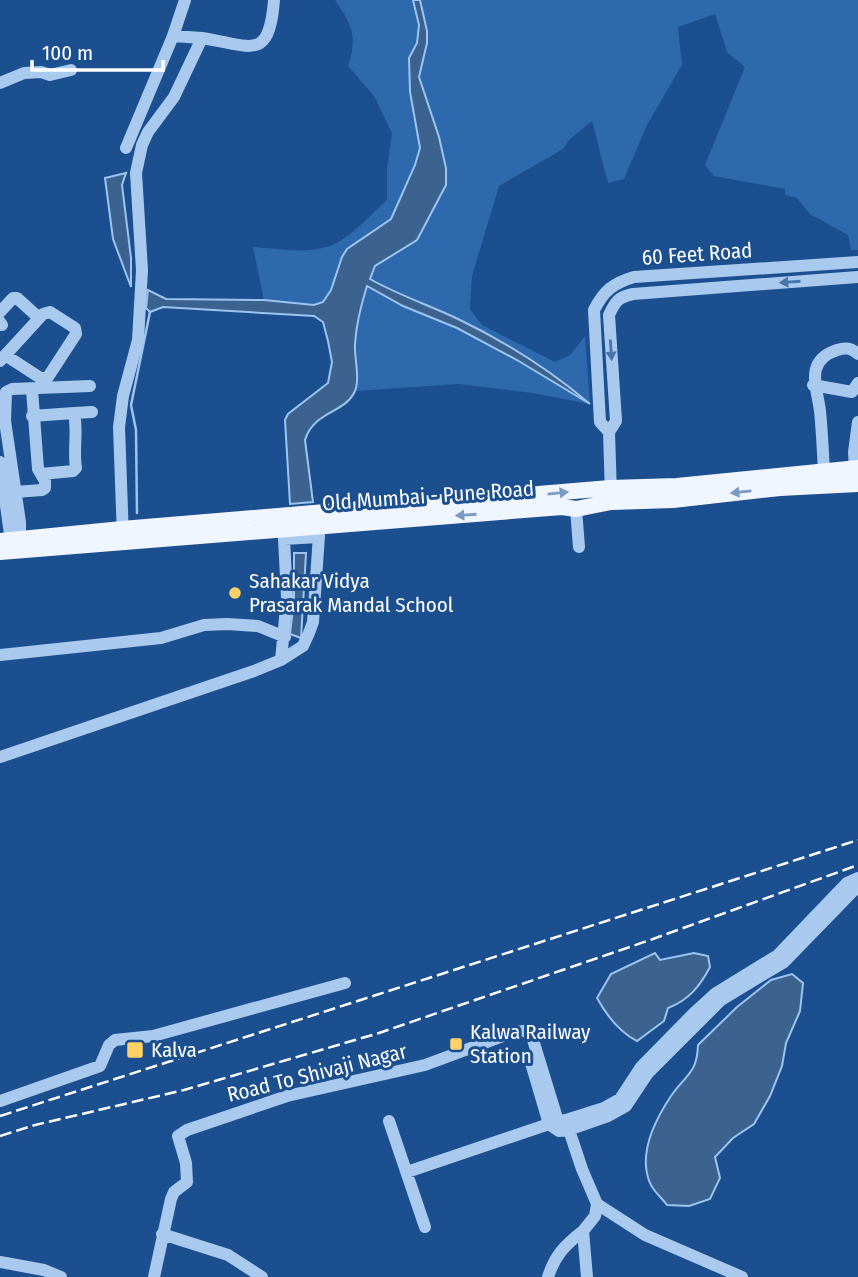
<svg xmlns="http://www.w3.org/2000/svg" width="858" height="1277" font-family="'Fira Sans Condensed',sans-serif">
	<rect width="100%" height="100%" fill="#1b4f8f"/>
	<path fill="#2e69ad" d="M 335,0 L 858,0 L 858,250 L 851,250 L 848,235 L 810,214 L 797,198 L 785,195 L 785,189 L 714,176 L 705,165 L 745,67 L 727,52 L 715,14 L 678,27 L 682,65 L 647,125 L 624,179 L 608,183 L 592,121 L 569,140 L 563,149 L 499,186 L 472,276 L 470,309 L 482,325 L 555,362 L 570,355 L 585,336 L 590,404 L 533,393 L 458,384 L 356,391 L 355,345 L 328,341 L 323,322 L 314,316 L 314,305 L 264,300 L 253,247 C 278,249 306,254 330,246 C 351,238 370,215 387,200 L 387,169 L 392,133 L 374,96 L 348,66 C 358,36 352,25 335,0 Z"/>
	<path fill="#3c6290" stroke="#9cc4f0" stroke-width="2" d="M 413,0 L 420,0 L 427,31 L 427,43 L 419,77 L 439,137 L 446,168 L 446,185 L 417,240 L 375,266 L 370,279 C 398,295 429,305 458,319 C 506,342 550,370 590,404 L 517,360 L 457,328 L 403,306 L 367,286 C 361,305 356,325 355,344 C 354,358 361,380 354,393 C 344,413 313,412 305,440 L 313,502 L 290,504 L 285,420 L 288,414 L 328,383 L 332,362 L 328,341 L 323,322 L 314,316 L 163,307 L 150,312 L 146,308 L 148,290 L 166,299 L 264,300 L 314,305 L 323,302 L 331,290 L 342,257 L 347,249 L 391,219 L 415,165 L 420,148 L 410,92 L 409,58 L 417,43 L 419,25 Z
		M 126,173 L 122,185 L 131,258 L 131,287 L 113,239 L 105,178 Z
		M 294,553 L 306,553 L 301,638 L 290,634 L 294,601 Z
		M 655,953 L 660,960 L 694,953 L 708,956 L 710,967 C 700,986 689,1000 668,1008 L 664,1021 L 637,1041 C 619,1032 607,1016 597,998 L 611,974 Z
		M 792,974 L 803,983 L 800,1011 L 786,1043 L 782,1066 L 770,1096 L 754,1124 L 733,1138 L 715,1157 L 720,1178 L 710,1199 L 689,1206 L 667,1205 C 662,1198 653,1191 650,1183 C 638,1155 655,1120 671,1096 C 686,1074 697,1074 698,1045 L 737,1007 L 771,980 Z"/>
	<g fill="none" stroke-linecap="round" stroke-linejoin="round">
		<path stroke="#9cc4f0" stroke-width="2.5" d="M 137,513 L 136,430 L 131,405 L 150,312"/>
		<path stroke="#a9c9ee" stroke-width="12" d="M 185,0 L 173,36 L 202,38
			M 0,83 L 24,73 L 41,72 L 50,75 L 71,70
			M 126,148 L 173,36
			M 0,312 L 13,298 L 17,298 L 39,318
			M 0,322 L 2,325
			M 0,361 L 43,314 L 50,312 L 75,328 L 76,334 L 48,377 L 42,379 L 5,355
			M 813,385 L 852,392 L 858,383
			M 74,413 L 92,412
			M 32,416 L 74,413 C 78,432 73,449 76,468 L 73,471 L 41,474
			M 609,432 L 600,422 L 594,310 C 604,290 614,283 634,277 L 858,262
			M 0,462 L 12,549
			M 855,469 L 854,452 L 858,422
			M 824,473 C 823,452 822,431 820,411 C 817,387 804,361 837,350 C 846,347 851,348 858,354
			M 15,492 L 42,490 L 45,488 L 45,481 L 38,469 L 32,390
			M 611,495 L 609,432 L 616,421 L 609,315 C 615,302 618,297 633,294 L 858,277
			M 576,509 L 579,547
			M 123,537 L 119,427 L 123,396 L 138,340 L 142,270 L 136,173 L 142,145 L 148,132 L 174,97 L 202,38 C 252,46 269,62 274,0
			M 20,546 L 20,522 L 5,421 L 6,392 L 12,389 L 90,386
			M 0,655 L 161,638 L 204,625 L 227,624 L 258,626 L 285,637
			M 281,660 L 287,597 L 284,539 L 318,537
			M 0,757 L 254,671 L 281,660 L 303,646 L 309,633 L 313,622 L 320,521
			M 531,1063 L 549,1124 L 559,1131 L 568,1130 L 608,1116 L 626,1106 L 648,1073 L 721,1000 L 784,962 L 853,891 L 858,888
			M 0,1101 L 100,1066 L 109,1045 L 115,1040 L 153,1036 L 345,983
			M 389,1121 L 425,1227
			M 566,1121 L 582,1169 L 597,1204 L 645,1235 L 742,1277
			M 407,1172 L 549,1124 L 554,1120
			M 162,1234 L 228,1255 L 262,1277
			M 0,1262 L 44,1270 L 61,1277
			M 154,1277 L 171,1199 L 174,1192 L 187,1182 L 186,1163 L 178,1136 L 187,1130 L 287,1096 L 425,1065 L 511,1033 L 530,1030 L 557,1118 L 561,1121 L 566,1120 L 604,1108 L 620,1099 L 641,1067 L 693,1014 L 716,993 L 778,955 L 847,883 L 858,878
			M 548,1277 C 555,1255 565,1245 583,1231
			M 587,1277 L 583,1231 L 595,1216 L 597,1204"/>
		<path stroke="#f0f6ff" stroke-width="16" d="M 0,541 L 122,529 L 610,488 L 677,486 L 858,468
			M 0,552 L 562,507 L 576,509 L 611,502 L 673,500 L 780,488 L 858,484"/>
		<path stroke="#fff" stroke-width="2.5" stroke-dasharray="12 5" stroke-linecap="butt" d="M 0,1116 L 858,840
			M 0,1136 L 35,1125 L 184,1090 L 379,1033 L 650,940 L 858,865"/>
	</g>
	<defs><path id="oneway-solid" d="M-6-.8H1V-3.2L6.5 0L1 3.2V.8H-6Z" transform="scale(1.75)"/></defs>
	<g fill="#4674ac">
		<use href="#oneway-solid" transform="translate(790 282) rotate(176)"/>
		<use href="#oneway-solid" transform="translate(611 350) rotate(86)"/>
	</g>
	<g fill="#7b9ac1">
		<use href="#oneway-solid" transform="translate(741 492) rotate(174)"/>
		<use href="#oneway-solid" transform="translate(558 493) rotate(-6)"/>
		<use href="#oneway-solid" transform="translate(466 515) rotate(176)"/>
	</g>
	<g fill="#ffd166" stroke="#1b4f8f" stroke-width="2.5">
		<circle cx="235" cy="593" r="7"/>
		<rect x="449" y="1037" width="14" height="14" rx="3.5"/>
		<rect x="126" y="1041" width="18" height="18" rx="3.5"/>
	</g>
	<g text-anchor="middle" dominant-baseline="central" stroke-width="6" stroke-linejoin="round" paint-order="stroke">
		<g font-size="21" fill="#fff" stroke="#1b4f8f">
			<text transform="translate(697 254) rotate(-4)">60 Feet Road</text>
			<text transform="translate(428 496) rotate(-4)">Old Mumbai - Pune Road</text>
			<text transform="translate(317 1073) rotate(-14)">Road To Shivaji Nagar</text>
		</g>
		<g font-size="21" fill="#fff" stroke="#1b4f8f" text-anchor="start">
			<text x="249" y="581">Sahakar Vidya<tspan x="249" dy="24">Prasarak Mandal School</tspan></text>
			<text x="470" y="1032">Kalwa Railway<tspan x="470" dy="24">Station</tspan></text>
			<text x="151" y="1050">Kalva</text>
		</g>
	</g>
	<path d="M32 60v10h131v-10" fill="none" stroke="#ffffff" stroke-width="3.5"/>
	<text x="42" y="60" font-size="21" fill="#ffffff" stroke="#1b4f8f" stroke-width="5" paint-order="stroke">100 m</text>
</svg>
